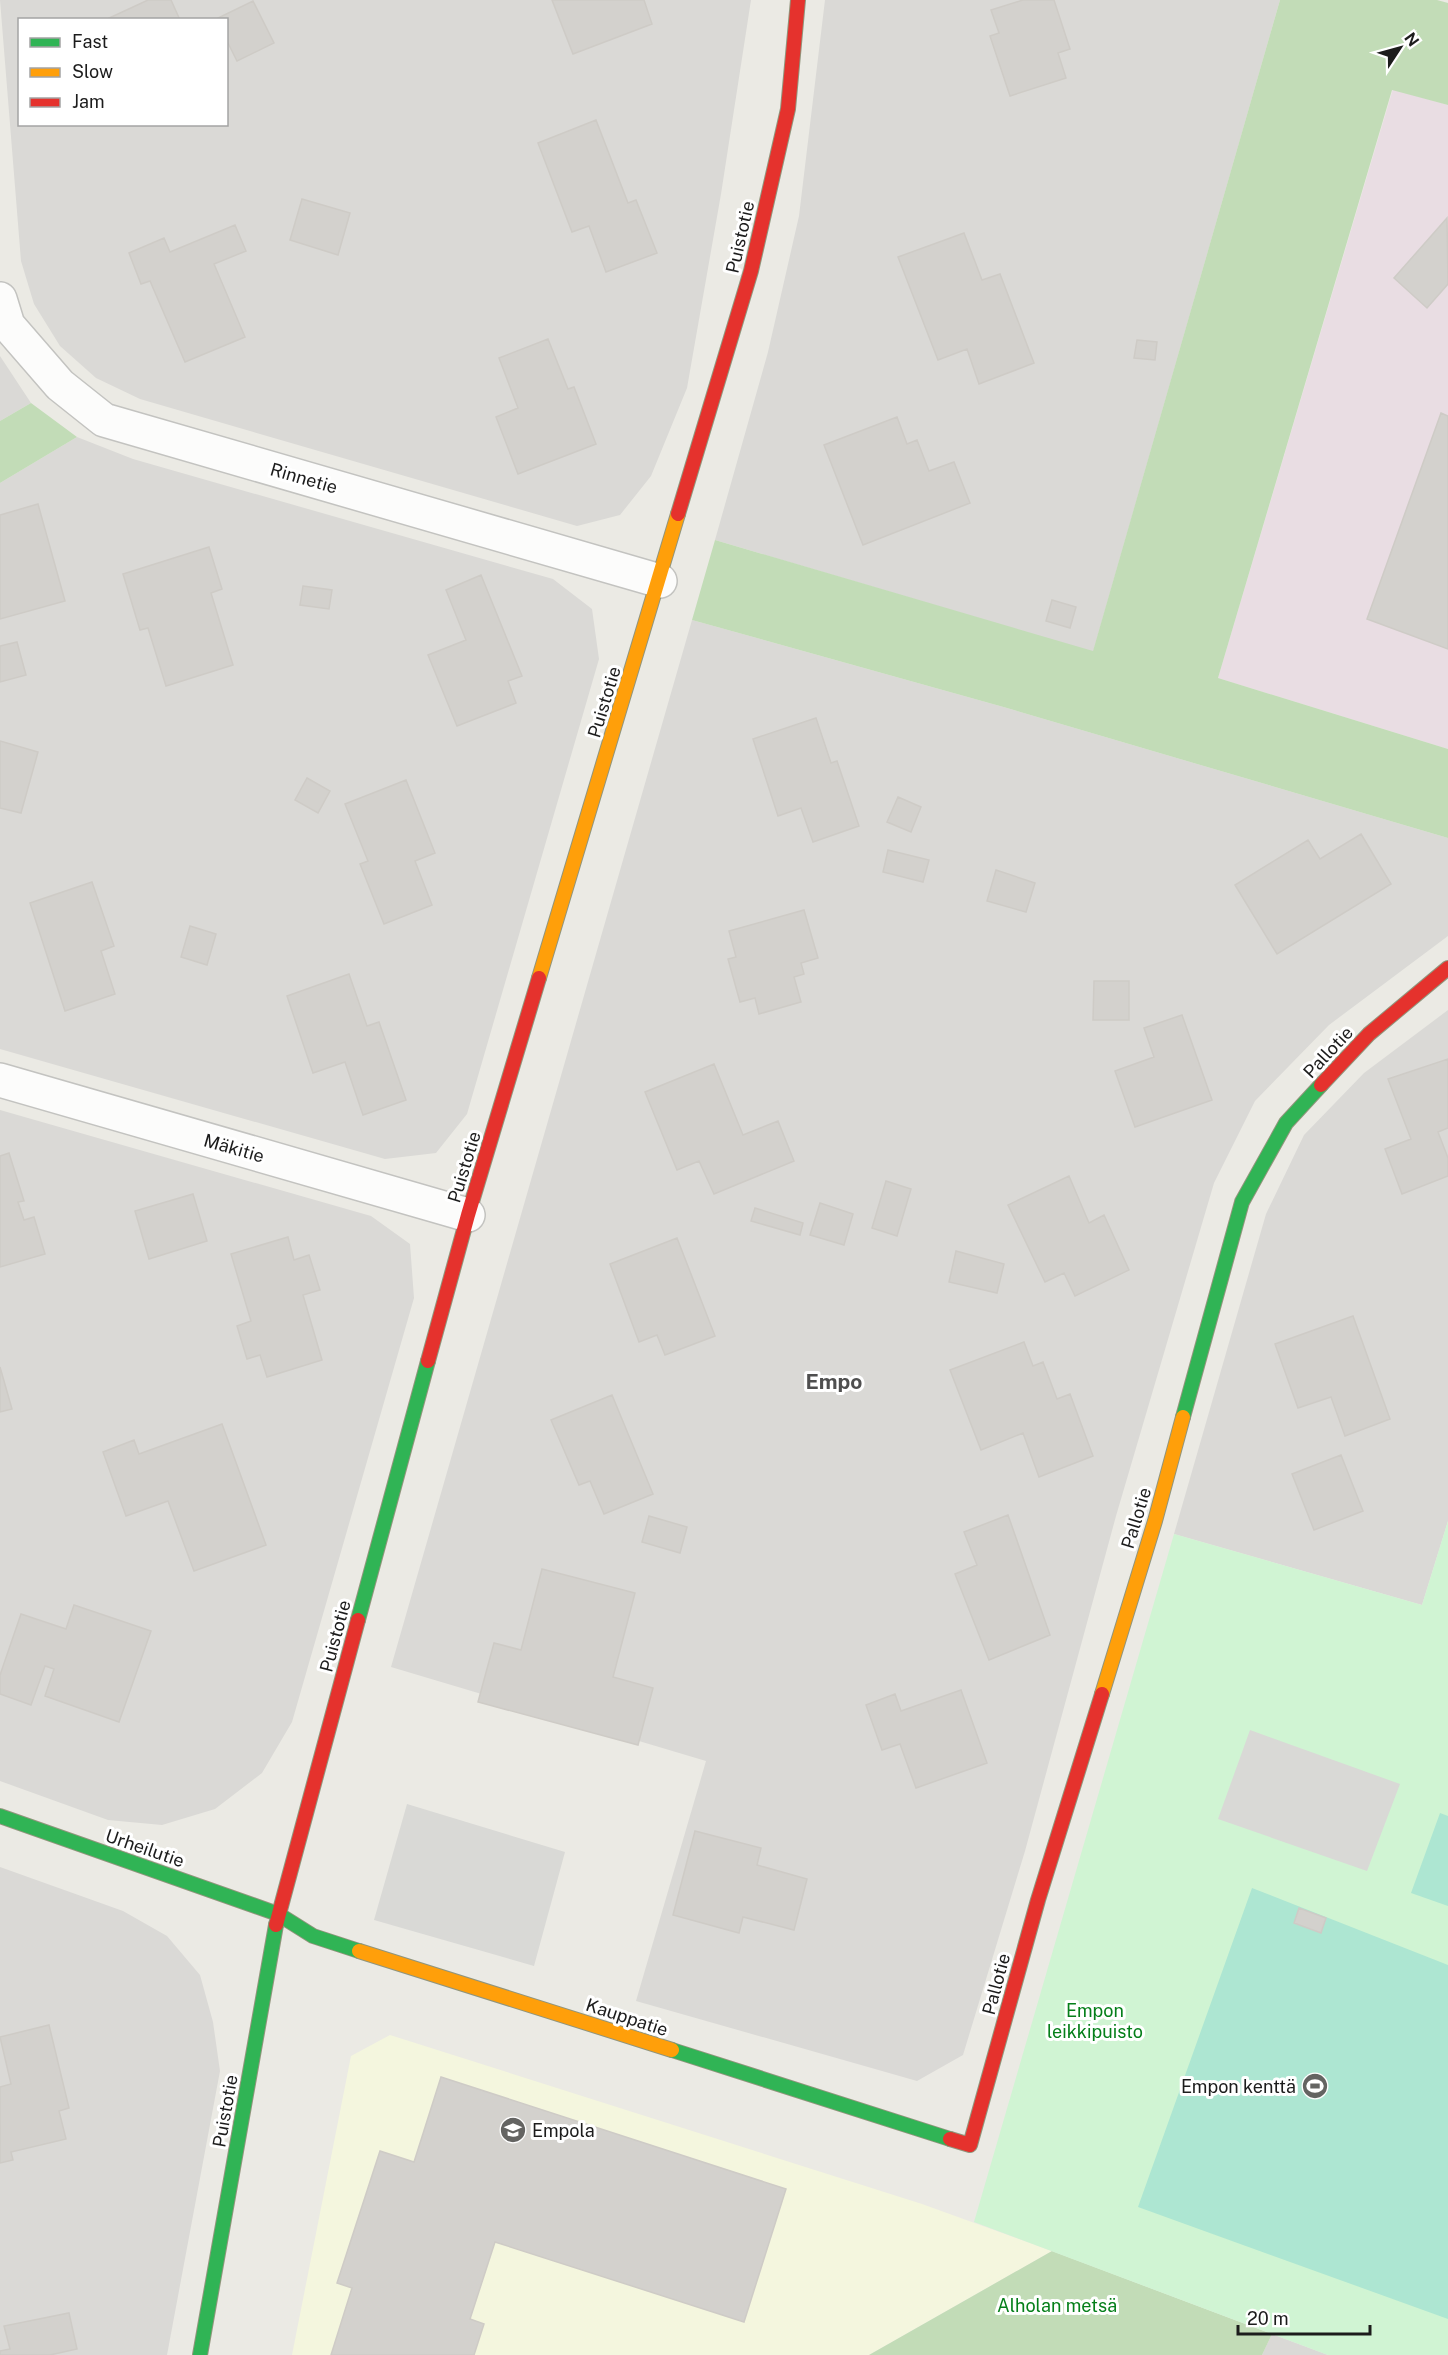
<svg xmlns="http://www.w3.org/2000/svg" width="1448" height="2355" font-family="'Public Sans',sans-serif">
	<rect width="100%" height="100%" fill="#ebeae4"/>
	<path fill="#dad9d6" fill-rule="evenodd" d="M 0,0 L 751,0 L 721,194 L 687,388 L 651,476 L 620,515 L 577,526 L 140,399 L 96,378 L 60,346 L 34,304 L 21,261 ZM 20,20 L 226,20 L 226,124 L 20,124 Z
		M 825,0 L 1280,0 L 1093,652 L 715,540 L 768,352 L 799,216 Z
		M 0,356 L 31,403 L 0,421 Z
		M 77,437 L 133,459 L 553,579 L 592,609 L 599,659 L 467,1114 L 436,1153 L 385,1159 L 0,1049 L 0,483 Z
		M 692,620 L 1007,708 L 1448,838 L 1448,936 L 1329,1025 L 1255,1101 L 1214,1183 L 1116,1516 L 1025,1851 L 963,2055 L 917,2081 L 636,2001 L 706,1761 L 391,1667 Z
		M 1448,1010 L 1448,1521 L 1422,1605 L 1174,1534 L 1266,1214 L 1304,1135 L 1364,1073 Z
		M 0,1110 L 371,1216 L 410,1244 L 414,1298 L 292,1722 L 262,1773 L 215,1809 L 162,1825 L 108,1820 L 0,1781 Z
		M 0,1867 L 123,1911 L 167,1936 L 200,1975 L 213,2022 L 220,2071 L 167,2355 L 0,2355 Z
		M 1272,2334 L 1328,2355 L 1262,2355 Z"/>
	<path fill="#e9dde3" d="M 1393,89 L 1448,105 L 1448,749 L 1218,678 Z"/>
	<path fill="#f4f6de" d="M 390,2035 L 922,2204 L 1052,2251 L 869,2355 L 292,2355 L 351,2056 Z"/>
	<path fill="#c2dcb7" d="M 1280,0 L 1437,0 L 1448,3 L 1448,105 L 1392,90 L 1218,678 L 1448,749 L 1448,838 L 1007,708 L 692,620 L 715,540 L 1093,651 Z
		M 31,403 L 77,437 L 0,483 L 0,421 Z
		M 1052,2251 L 1272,2334 L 1262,2355 L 869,2355 Z"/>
	<path fill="#d0f4d3" d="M 1448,1521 L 1448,2355 L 1328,2355 L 974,2222 L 1174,1534 L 1422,1605 Z"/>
	<path fill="#ade6d2" d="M 1440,1813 L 1448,1816 L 1448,1906 L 1411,1893 Z
		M 1252,1888 L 1448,1965 L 1448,2319 L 1138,2207 Z"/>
	<path fill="#d9d9d6" d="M 1250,1730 L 1400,1784 L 1367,1871 L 1218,1819 Z
		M 407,1804 L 565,1852 L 534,1966 L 374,1920 Z"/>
	<path fill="#d3d1cd" stroke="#cecbc6" stroke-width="1.5" d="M 148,0 L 171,0 L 180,20 L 105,20 Z
		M 552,0 L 644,0 L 652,24 L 573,54 Z
		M 1023,0 L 1054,0 L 1070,49 L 1058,53 L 1066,78 L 1010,96 L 990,36 L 999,33 L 991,10 Z
		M 253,1 L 274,43 L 237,61 L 226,39 L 226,20 L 216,19 Z
		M 596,120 L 628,203 L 636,200 L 657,253 L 606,272 L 589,226 L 572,232 L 538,143 Z
		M 302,199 L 350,213 L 338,255 L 290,240 Z
		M 1447,218 L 1448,284 L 1427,308 L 1394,278 Z
		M 235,225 L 246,251 L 214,264 L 245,337 L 185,362 L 150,281 L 141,284 L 129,253 L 164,238 L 170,252 Z
		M 964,233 L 982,280 L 1000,274 L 1034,363 L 979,384 L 967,349 L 938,360 L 898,257 Z
		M 548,339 L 568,389 L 574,387 L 596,444 L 518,474 L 496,417 L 518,408 L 499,358 Z
		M 1137,340 L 1157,342 L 1155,360 L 1134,358 Z
		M 1441,413 L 1448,416 L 1448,649 L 1367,619 Z
		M 897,417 L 907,444 L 917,440 L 929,471 L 954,462 L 970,503 L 863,545 L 824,445 Z
		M 38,504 L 65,601 L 0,619 L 0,515 Z
		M 209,547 L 222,589 L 211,593 L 233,665 L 166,686 L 148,628 L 140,630 L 123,574 Z
		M 481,575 L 522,676 L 508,681 L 516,703 L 457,726 L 428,655 L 466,640 L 446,590 Z
		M 303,586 L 332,590 L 329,609 L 300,605 Z
		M 1052,600 L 1076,607 L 1070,628 L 1046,621 Z
		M 17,642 L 26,675 L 0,682 L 0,646 Z
		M 816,718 L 831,763 L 837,761 L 859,826 L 813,842 L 801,808 L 778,816 L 753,739 Z
		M 0,741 L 38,752 L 21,813 L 0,808 Z
		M 307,778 L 330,791 L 318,813 L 295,800 Z
		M 406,780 L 435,853 L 415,861 L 432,905 L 384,924 L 360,864 L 368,861 L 345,804 Z
		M 898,797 L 921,807 L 911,832 L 887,822 Z
		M 1361,834 L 1391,884 L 1277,954 L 1235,885 L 1308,840 L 1320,859 Z
		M 888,850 L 929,860 L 923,882 L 883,872 Z
		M 996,870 L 1035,883 L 1026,912 L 987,901 Z
		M 92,882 L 114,946 L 101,951 L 115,994 L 65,1011 L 30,903 Z
		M 804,910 L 818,958 L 801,963 L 804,974 L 794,977 L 801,1002 L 759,1014 L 755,998 L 740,1002 L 728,959 L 736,957 L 729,931 Z
		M 190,926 L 216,934 L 207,965 L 181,957 Z
		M 349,974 L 367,1026 L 379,1022 L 406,1100 L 363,1115 L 345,1062 L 313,1073 L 287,996 Z
		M 1094,981 L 1129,981 L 1129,1020 L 1093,1020 Z
		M 1182,1015 L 1212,1100 L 1135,1127 L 1115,1071 L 1154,1057 L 1144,1028 Z
		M 1448,1059 L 1448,1128 L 1438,1132 L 1448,1158 L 1448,1176 L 1402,1194 L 1385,1149 L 1411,1139 L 1388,1079 Z
		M 714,1064 L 743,1135 L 778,1121 L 794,1161 L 714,1194 L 699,1161 L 677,1170 L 645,1092 Z
		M 9,1153 L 24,1201 L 18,1202 L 24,1220 L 34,1217 L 45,1254 L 0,1267 L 0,1156 Z
		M 1069,1176 L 1089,1223 L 1104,1215 L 1129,1270 L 1075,1296 L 1064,1273 L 1045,1282 L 1008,1205 Z
		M 886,1181 L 911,1189 L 897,1236 L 872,1228 Z
		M 193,1194 L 207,1241 L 149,1259 L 135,1211 Z
		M 820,1203 L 853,1214 L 844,1245 L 810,1235 Z
		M 755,1208 L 803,1223 L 800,1235 L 751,1221 Z
		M 288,1237 L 294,1260 L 309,1255 L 320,1290 L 303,1295 L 322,1360 L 267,1377 L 260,1355 L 247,1359 L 237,1326 L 251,1321 L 231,1254 Z
		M 677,1238 L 715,1336 L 665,1355 L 657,1335 L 639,1342 L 610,1264 Z
		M 956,1251 L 1004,1264 L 997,1293 L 949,1282 Z
		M 1353,1316 L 1390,1419 L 1345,1436 L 1331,1397 L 1298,1408 L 1275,1344 Z
		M 1024,1342 L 1033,1366 L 1043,1362 L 1057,1399 L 1070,1394 L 1093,1456 L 1039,1477 L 1023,1433 L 981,1450 L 950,1370 Z
		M 0,1367 L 12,1409 L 0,1412 Z
		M 612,1395 L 653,1494 L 604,1514 L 590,1481 L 579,1485 L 551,1420 Z
		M 222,1424 L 266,1545 L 194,1571 L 168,1501 L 126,1516 L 103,1452 L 134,1440 L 139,1454 Z
		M 1341,1455 L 1363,1511 L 1314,1530 L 1292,1474 Z
		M 1008,1515 L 1050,1635 L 989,1660 L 955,1574 L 977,1565 L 964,1532 Z
		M 649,1516 L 687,1527 L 680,1553 L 642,1542 Z
		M 542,1569 L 635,1593 L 613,1677 L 653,1688 L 638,1745 L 478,1702 L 494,1643 L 521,1650 Z
		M 74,1605 L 151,1631 L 119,1722 L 45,1696 L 54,1669 L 45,1666 L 31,1705 L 0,1694 L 0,1675 L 21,1614 L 66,1629 Z
		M 961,1690 L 987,1763 L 916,1788 L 900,1744 L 882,1750 L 866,1705 L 895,1694 L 901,1711 Z
		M 695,1831 L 761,1848 L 757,1865 L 807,1879 L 794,1930 L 743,1917 L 739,1933 L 673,1915 Z
		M 1299,1908 L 1326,1918 L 1321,1933 L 1294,1923 Z
		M 49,2025 L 69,2108 L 59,2111 L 66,2139 L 11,2152 L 13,2160 L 0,2163 L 0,2087 L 11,2084 L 0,2037 Z
		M 441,2077 L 786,2189 L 744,2322 L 495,2242 L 470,2319 L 484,2324 L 474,2355 L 331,2355 L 352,2288 L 337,2283 L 380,2151 L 414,2162 Z
		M 69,2313 L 77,2349 L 50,2355 L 0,2355 L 0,2351 L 10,2349 L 4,2326 Z"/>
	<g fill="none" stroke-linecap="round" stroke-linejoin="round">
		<g stroke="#c3c3c0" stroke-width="36">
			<path id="street" d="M 0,299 L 8,325 L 60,385 L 104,420 L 660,581
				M 0,1080 L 468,1215"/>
		</g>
		<g stroke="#91957c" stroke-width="16">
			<path id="fast" d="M 1183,1417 L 1242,1202 L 1286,1123 L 1321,1085
				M 358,1620 L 428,1361
				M 0,1816 L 278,1914 L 313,1936 L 359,1951
				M 672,2050 L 950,2139
				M 200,2355 L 276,1925"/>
		</g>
		<g stroke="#91957c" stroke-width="16">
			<path id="slow" d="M 539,978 L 678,514
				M 1102,1694 L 1155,1521 L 1183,1417
				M 359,1951 L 672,2050"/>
		</g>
		<g stroke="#91957c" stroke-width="16">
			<path id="jam" d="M 678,514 L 751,271 L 788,109 L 798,0
				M 1321,1085 L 1369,1034 L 1448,968
				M 428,1361 L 468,1215 L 539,978
				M 276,1925 L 358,1620
				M 950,2139 L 970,2145 L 1038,1900 L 1102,1694"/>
		</g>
		<use href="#street" stroke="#fcfcfb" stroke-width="33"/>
		<use href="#fast" stroke="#30b455" stroke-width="14"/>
		<use href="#slow" stroke="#ff9f0a" stroke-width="14"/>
		<use href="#jam" stroke="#e5322d" stroke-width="14"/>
	</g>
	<defs>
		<g id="stadium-disc" transform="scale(1.35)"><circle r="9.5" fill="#646462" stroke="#fff"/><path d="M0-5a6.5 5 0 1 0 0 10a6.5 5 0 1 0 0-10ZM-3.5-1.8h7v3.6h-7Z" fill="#fff"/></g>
		<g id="school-disc" transform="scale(1.35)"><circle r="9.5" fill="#646462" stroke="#fff"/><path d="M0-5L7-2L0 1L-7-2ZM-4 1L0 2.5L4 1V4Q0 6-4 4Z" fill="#fff"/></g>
	</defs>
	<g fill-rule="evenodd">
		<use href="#stadium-disc" x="1315" y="2086"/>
		<use href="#school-disc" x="513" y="2130"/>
	</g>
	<g text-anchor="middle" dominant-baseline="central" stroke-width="6" stroke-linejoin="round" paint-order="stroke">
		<g font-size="18" fill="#1c1c1c" stroke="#fff">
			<text transform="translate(740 237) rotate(-77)">Puistotie</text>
			<text transform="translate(304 478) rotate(16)">Rinnetie</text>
			<text transform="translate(604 702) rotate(-73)">Puistotie</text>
			<text transform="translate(1328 1052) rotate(-47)">Pallotie</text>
			<text transform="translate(234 1148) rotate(16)">Mäkitie</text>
			<text transform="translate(464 1167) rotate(-73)">Puistotie</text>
			<text transform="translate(1136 1518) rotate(-73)">Pallotie</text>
			<text transform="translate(335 1636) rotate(-75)">Puistotie</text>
			<text transform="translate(145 1848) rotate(19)">Urheilutie</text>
			<text transform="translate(996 1984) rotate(-75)">Pallotie</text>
			<text transform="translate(627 2017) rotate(18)">Kauppatie</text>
			<text transform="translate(225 2111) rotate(-80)">Puistotie</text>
		</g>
		<g font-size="18" fill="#057f1a" stroke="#fff">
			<text x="1095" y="2010">Empon<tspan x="1095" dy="21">leikkipuisto</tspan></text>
			<text x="1057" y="2305">Alholan metsä</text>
		</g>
		<g font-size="18" fill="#1c1c1c" stroke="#fff" text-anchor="end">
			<text x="1296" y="2086">Empon kenttä</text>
			<text x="532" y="2130" text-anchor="start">Empola</text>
		</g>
		<g font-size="21" font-weight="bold" fill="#4f4f4f" stroke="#fff">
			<text x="834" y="1381">Empo</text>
		</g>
	</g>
	<rect x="18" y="18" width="210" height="108" fill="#ffffff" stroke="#a4a4a4" stroke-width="1.5"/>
	<rect x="30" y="38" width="30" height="9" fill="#30b455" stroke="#a4a4a4" stroke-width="1.5"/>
	<text x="72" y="48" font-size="18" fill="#1c1c1c">Fast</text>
	<rect x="30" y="68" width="30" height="9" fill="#ff9f0a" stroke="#a4a4a4" stroke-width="1.5"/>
	<text x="72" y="78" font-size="18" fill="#1c1c1c">Slow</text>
	<rect x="30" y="98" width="30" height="9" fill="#e5322d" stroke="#a4a4a4" stroke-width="1.5"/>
	<text x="72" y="108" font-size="18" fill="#1c1c1c">Jam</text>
	<g transform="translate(1400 48) rotate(54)" stroke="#ffffff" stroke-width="4.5" paint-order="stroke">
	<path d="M0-4.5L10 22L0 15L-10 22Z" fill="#1c1c1c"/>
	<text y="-9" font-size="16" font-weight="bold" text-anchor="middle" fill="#1c1c1c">N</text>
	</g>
	<path d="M1238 2325v9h132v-9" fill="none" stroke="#1c1c1c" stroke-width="3"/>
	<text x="1247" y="2325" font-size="18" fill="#1c1c1c" stroke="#ffffff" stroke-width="4.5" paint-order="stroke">20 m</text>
</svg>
